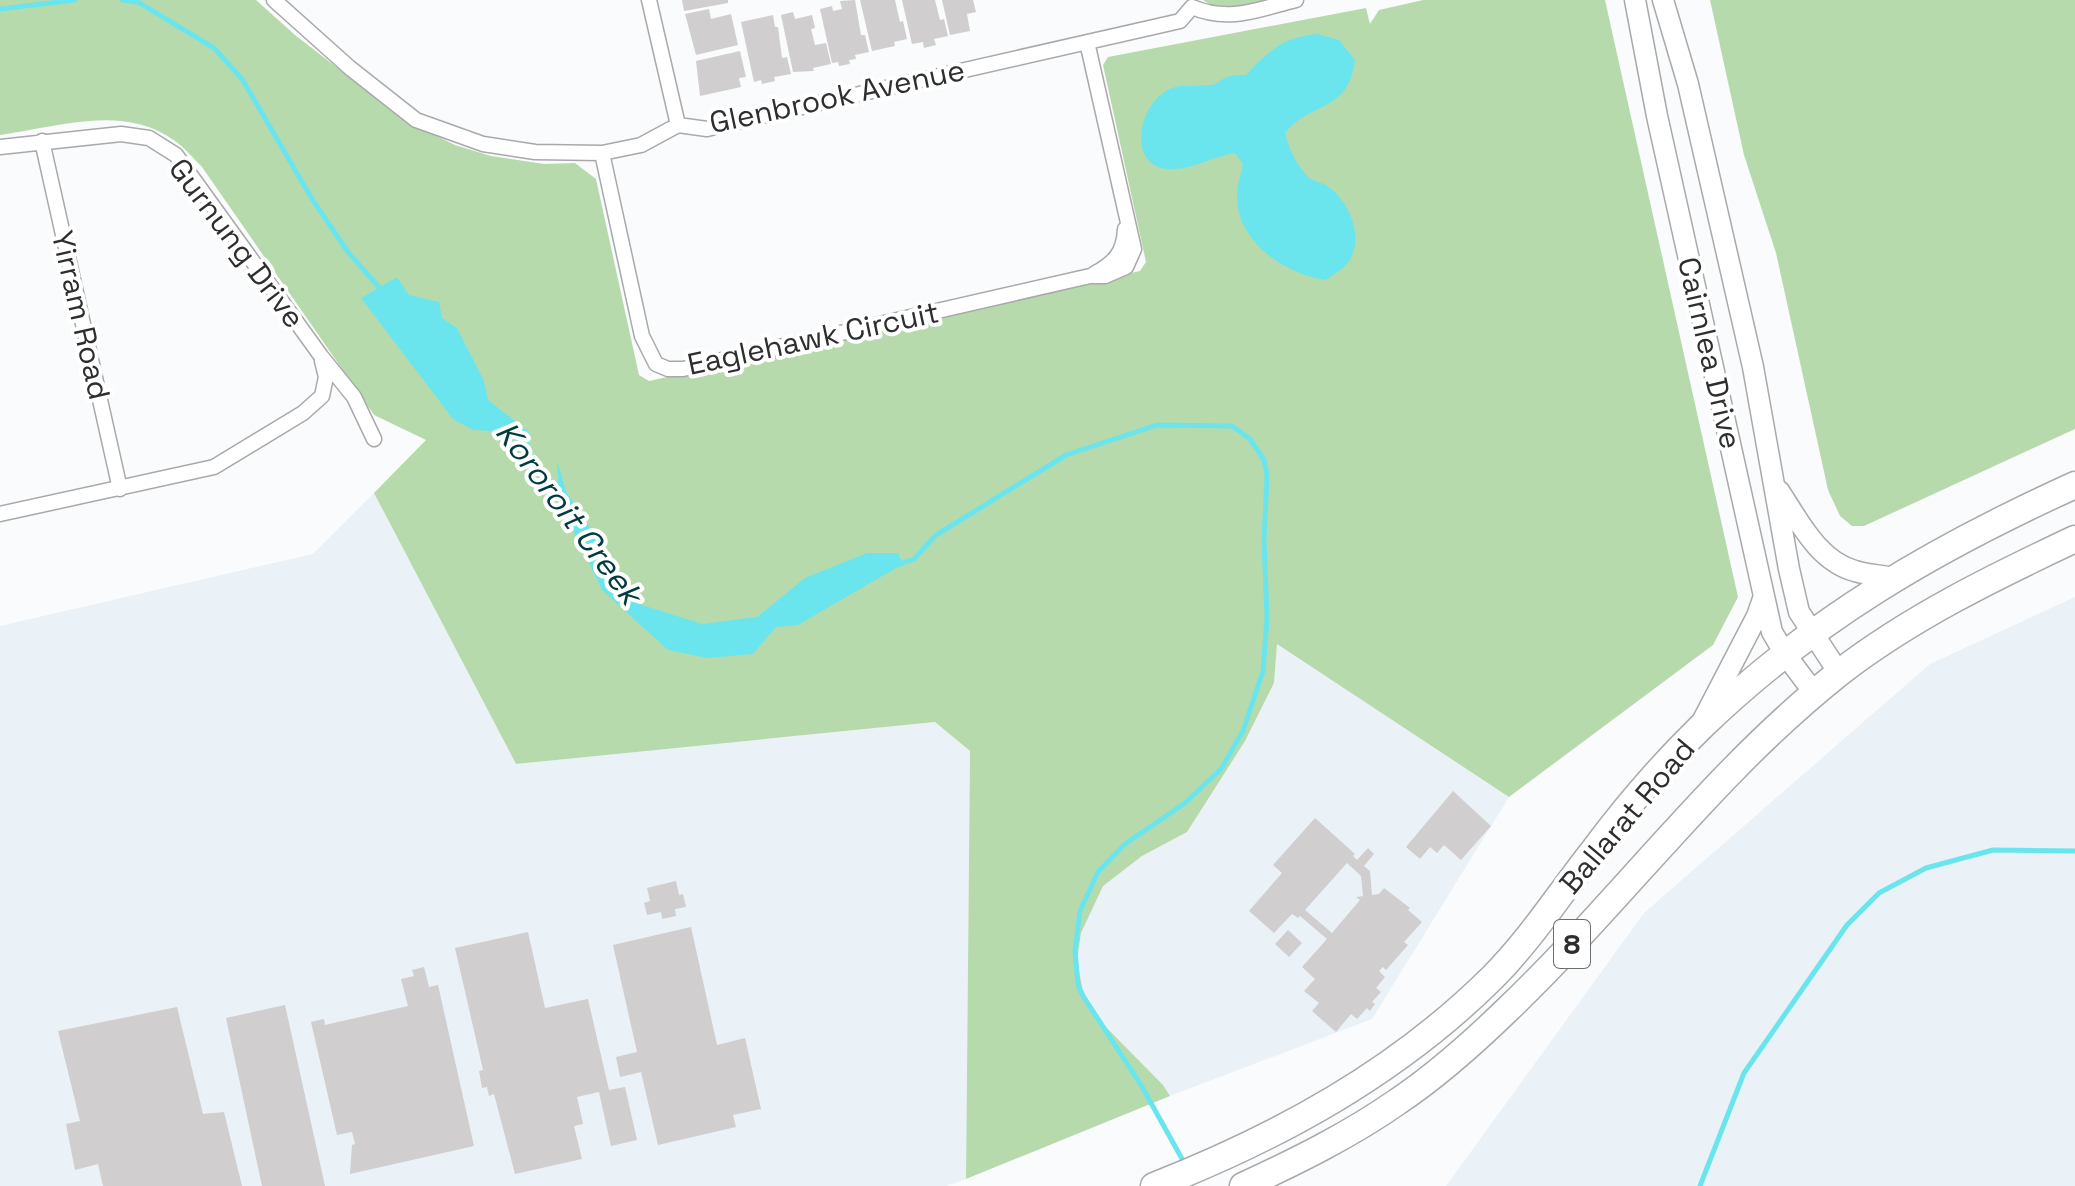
<svg xmlns="http://www.w3.org/2000/svg" width="2075" height="1186" font-family="'Space Grotesk',sans-serif">
	<rect width="100%" height="100%" fill="#fafbfc"/>
	<path fill="#eaf1f7" d="M 374,493 L 516,764 L 935,722 L 970,751 L 966,1179 L 946,1186 L 0,1186 L 0,626 L 313,554 Z
		M 2075,597 L 2075,1186 L 1446,1186 L 1644,913 L 1930,664 Z
		M 1277,643 L 1509,797 L 1372,1019 L 1170,1096 L 1163,1085 L 1103,1024 L 1083,990 L 1077,961 L 1081,933 L 1102,886 L 1142,856 L 1187,832 L 1274,683 Z"/>
	<path fill="#b7daac" d="M 0,0 L 256,0 L 295,35 L 393,111 L 424,130 L 455,145 L 491,156 L 544,164 L 575,163 L 596,179 L 639,375 L 649,381 L 1140,271 L 1146,262 L 1103,65 L 1108,57 L 1366,8 L 1370,24 L 1379,10 L 1423,0 L 1605,0 L 1738,597 L 1713,645 L 1509,797 L 1277,644 L 1274,683 L 1245,741 L 1187,832 L 1142,856 L 1103,886 L 1081,933 L 1077,961 L 1083,991 L 1103,1024 L 1163,1085 L 1170,1096 L 966,1179 L 970,751 L 935,722 L 516,764 L 374,493 L 426,440 L 374,415 L 202,167 C 193,158 185,148 175,141 C 124,103 57,127 0,135 Z
		M 1203,0 L 1267,0 C 1246,5 1221,14 1203,0 Z
		M 1710,0 L 2075,0 L 2075,429 L 1864,526 L 1852,526 L 1840,516 L 1828,490 L 1776,253 L 1744,155 Z"/>
	<path fill="#6be5ed" d="M 1317,34 L 1339,40 L 1355,60 C 1348,114 1310,101 1285,133 C 1289,149 1297,165 1308,177 C 1314,182 1323,182 1330,188 C 1351,204 1366,242 1346,265 C 1340,271 1332,275 1326,280 C 1285,275 1236,241 1237,195 C 1237,185 1241,174 1243,164 L 1235,153 C 1215,156 1196,168 1175,169 C 1126,173 1136,106 1168,90 C 1182,83 1197,87 1211,85 C 1218,84 1221,79 1227,77 C 1233,75 1240,75 1246,75 C 1268,51 1284,37 1317,34 Z
		M 397,277 L 409,295 L 439,302 L 442,318 L 457,328 L 484,381 L 488,400 L 529,432 L 530,455 L 507,432 L 473,430 L 453,419 L 361,298 Z
		M 557,460 L 566,491 L 639,604 L 702,624 L 757,617 L 805,578 L 867,553 L 898,553 L 903,564 L 798,625 L 776,627 L 753,654 L 707,658 L 668,650 L 602,590 L 559,502 Z"/>
	<g fill="none" stroke-linecap="round" stroke-linejoin="round">
		<path stroke="#6be5ed" stroke-width="5" d="M 122,0 L 138,2 L 214,48 L 242,79 L 312,199 L 348,252 L 383,292
			M 0,9 L 75,0
			M 527,449 L 536,465 L 562,495
			M 897,565 L 914,559 L 936,535 L 1066,455 L 1157,425 L 1232,426 L 1250,439 L 1264,460 L 1267,476 L 1264,540 L 1267,618 L 1263,671 L 1243,731 L 1221,769 L 1185,803 L 1125,844 L 1098,872 L 1080,911 L 1075,951 L 1078,985 L 1083,996 L 1141,1085 L 1186,1166
			M 1700,1186 L 1744,1073 L 1847,925 L 1879,893 L 1926,868 L 1993,850 L 2075,851"/>
	</g>
	<path fill="#d0cece" fill-rule="evenodd" d="M 682,0 L 728,0 L 728,3 L 684,11 Z
		M 855,0 L 861,35 L 865,35 L 869,52 L 855,55 L 856,59 L 849,60 L 850,64 L 839,66 L 838,62 L 832,63 L 820,9 L 832,6 L 833,11 L 842,9 L 840,1 Z
		M 860,0 L 895,0 L 900,22 L 903,21 L 907,39 L 894,42 L 895,46 L 872,51 Z
		M 902,0 L 935,0 L 940,20 L 944,19 L 948,36 L 934,39 L 936,45 L 924,48 L 923,42 L 912,44 Z
		M 942,0 L 973,0 L 976,12 L 967,14 L 970,31 L 950,35 Z
		M 709,9 L 711,19 L 731,14 L 738,45 L 696,55 L 685,14 Z
		M 793,12 L 795,19 L 812,15 L 815,28 L 811,29 L 815,45 L 826,43 L 831,64 L 813,68 L 814,71 L 793,72 L 781,15 Z
		M 773,15 L 775,27 L 778,27 L 782,58 L 787,57 L 791,74 L 774,77 L 775,81 L 762,84 L 761,80 L 754,82 L 741,22 Z
		M 740,51 L 746,77 L 739,78 L 741,87 L 700,96 L 696,61 Z
		M 1453,791 L 1491,826 L 1461,860 L 1444,845 L 1437,853 L 1430,847 L 1420,859 L 1406,847 Z
		M 1315,818 L 1355,854 L 1353,856 L 1357,860 L 1368,848 L 1374,854 L 1364,866 L 1370,871 L 1372,895 L 1379,894 L 1384,888 L 1410,908 L 1408,910 L 1422,922 L 1404,942 L 1408,945 L 1386,970 L 1383,967 L 1379,971 L 1385,977 L 1376,988 L 1381,992 L 1372,1002 L 1375,1004 L 1370,1011 L 1367,1008 L 1357,1019 L 1351,1014 L 1336,1032 L 1312,1011 L 1319,1003 L 1304,991 L 1315,979 L 1302,967 L 1327,939 L 1300,916 L 1298,918 L 1292,914 L 1274,933 L 1249,911 L 1282,873 L 1273,865 ZM 1347,863 L 1361,876 L 1363,896 L 1356,897 L 1360,900 L 1332,933 L 1305,910 Z
		M 676,881 L 679,895 L 683,894 L 686,907 L 675,909 L 676,916 L 662,919 L 661,912 L 647,915 L 644,903 L 650,901 L 647,888 Z
		M 691,927 L 717,1045 L 745,1038 L 761,1109 L 733,1115 L 736,1127 L 658,1145 L 641,1072 L 620,1077 L 616,1057 L 637,1052 L 613,945 Z
		M 1288,930 L 1302,943 L 1289,957 L 1275,944 Z
		M 528,932 L 545,1008 L 588,999 L 609,1090 L 625,1087 L 637,1140 L 611,1146 L 599,1092 L 577,1097 L 583,1124 L 574,1126 L 582,1159 L 515,1174 L 494,1094 L 489,1096 L 487,1087 L 482,1088 L 479,1071 L 483,1070 L 455,948 Z
		M 424,967 L 429,987 L 438,985 L 474,1146 L 350,1174 L 352,1145 L 355,1144 L 352,1132 L 337,1135 L 311,1022 L 324,1019 L 325,1025 L 408,1006 L 401,979 L 414,976 L 412,970 Z
		M 285,1005 L 325,1186 L 262,1186 L 226,1018 Z
		M 177,1007 L 203,1114 L 224,1112 L 242,1186 L 103,1186 L 98,1164 L 75,1170 L 66,1124 L 80,1121 L 58,1031 Z"/>
	<g fill="none" stroke-linecap="round" stroke-linejoin="round">
		<g stroke="#a8a9aa" stroke-width="17">
			<path id="street" d="M 274,0 L 350,68 L 416,120 L 483,144 L 535,152 L 602,153 L 641,145 L 678,125 L 707,129 L 723,125 L 1180,21 L 1192,7 C 1229,23 1259,9 1296,0
				M 649,0 L 678,125
				M 42,141 L 120,489
				M 0,147 L 121,134 L 149,138 L 176,155 L 321,356 L 354,397 L 374,439
				M 602,153 L 642,336 L 656,364 L 668,369 L 683,369 L 1090,276 L 1105,276 L 1126,267 L 1134,249 L 1087,42
				M 1094,274 C 1114,263 1124,253 1125,229
				M 0,514 L 214,467 L 303,413 L 322,396 L 326,377 L 322,361"/>
		</g>
		<g stroke="#a8a9aa" stroke-width="23">
			<path id="secondary" d="M 1635,0 L 1657,116 L 1772,632 L 1785,654 L 1815,694
				M 1663,0 L 1688,84 L 1753,367 L 1789,569 L 1799,612 L 1839,673
				M 1779,491 C 1799,521 1818,561 1855,571 C 1867,575 1880,575 1893,578
				M 1704,718 L 1757,616 L 1764,596"/>
		</g>
		<g stroke="#a8a9aa" stroke-width="29">
			<path id="highway" d="M 1154,1186 C 1279,1137 1396,1073 1492,978 C 1531,939 1560,893 1594,850 C 1626,807 1662,765 1701,727 C 1813,619 1934,549 2075,485
				M 1243,1186 C 1295,1162 1350,1135 1397,1102 C 1436,1076 1474,1042 1508,1009 C 1621,901 1715,771 1839,673 C 1910,618 1994,577 2075,539"/>
		</g>
		<use href="#street" stroke="#fff" stroke-width="14"/>
		<use href="#secondary" stroke="#fff" stroke-width="20"/>
		<use href="#highway" stroke="#fff" stroke-width="26"/>
	</g>
	<g text-anchor="middle" dominant-baseline="central" stroke-width="8" stroke-linejoin="round" paint-order="stroke">
		<rect fill="#fff" stroke="#6c6d6d" stroke-width="2" x="1554" y="920" width="36" height="48" rx="6"/>
		<g font-size="28" font-weight="bold" fill="#2d2e2e">
			<text x="1572" y="944">8</text>
		</g>
		<g font-size="30" fill="#2d2e2e" stroke="#fff">
			<text transform="translate(837 96) rotate(-12)">Glenbrook Avenue</text>
			<text transform="translate(237 243) rotate(53)">Gurnung Drive</text>
			<text transform="translate(81 315) rotate(77)">Yirram Road</text>
			<text transform="translate(813 338) rotate(-12)">Eaglehawk Circuit</text>
			<text transform="translate(1710 353) rotate(77)">Cairnlea Drive</text>
			<text transform="translate(1627 816) rotate(-50)">Ballarat Road</text>
		</g>
		<g font-size="32" font-style="italic" fill="#003c3f" stroke="#fff">
			<text transform="translate(569 513) rotate(53)">Kororoit Creek</text>
		</g>
	</g>
</svg>
